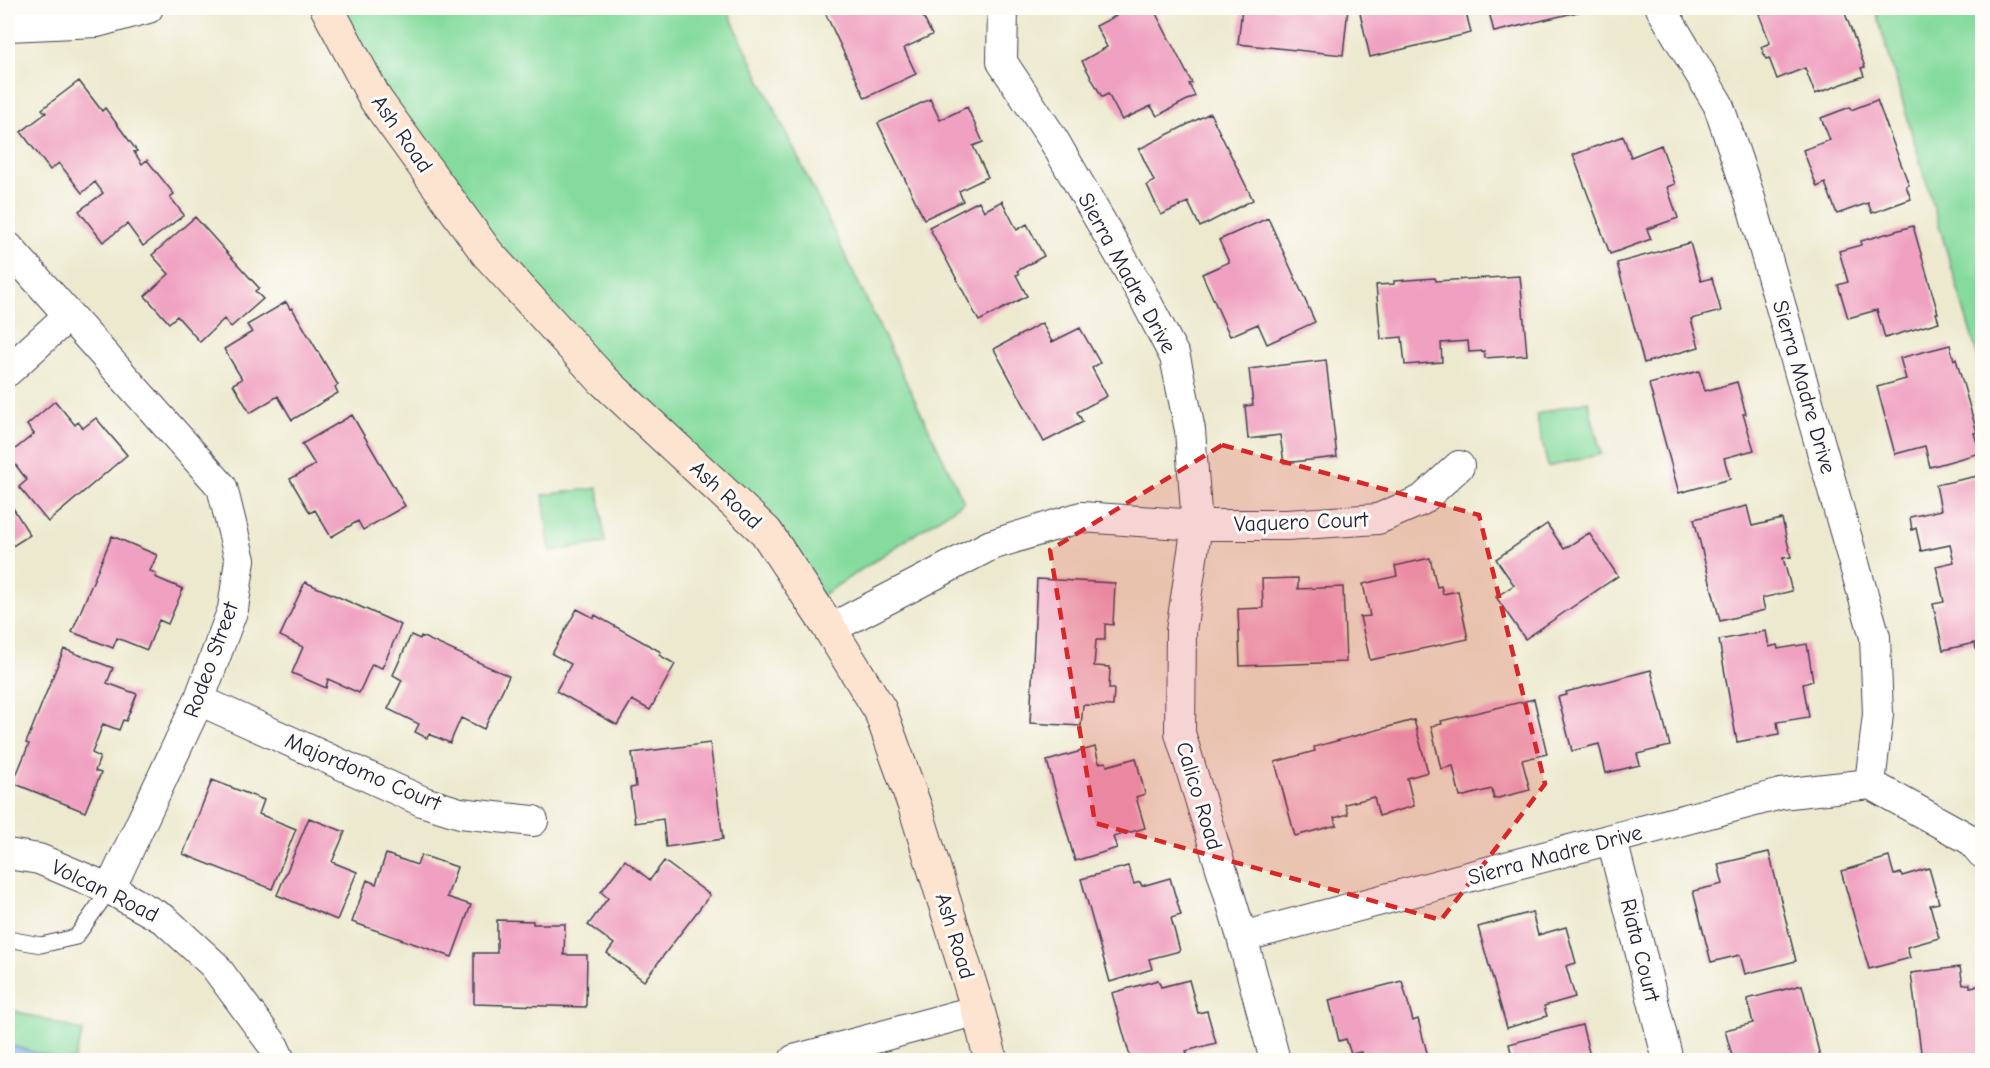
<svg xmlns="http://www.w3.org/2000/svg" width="1990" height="1068" font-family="'Comic Neue',sans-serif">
	<rect width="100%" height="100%" fill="#fdfcf7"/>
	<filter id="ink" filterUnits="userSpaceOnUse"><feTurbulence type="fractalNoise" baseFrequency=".0167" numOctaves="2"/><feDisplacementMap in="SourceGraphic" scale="12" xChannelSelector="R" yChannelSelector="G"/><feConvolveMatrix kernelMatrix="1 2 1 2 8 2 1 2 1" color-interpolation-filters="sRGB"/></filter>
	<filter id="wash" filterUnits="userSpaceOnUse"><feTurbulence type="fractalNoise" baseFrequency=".008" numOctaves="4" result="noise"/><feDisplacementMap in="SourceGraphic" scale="24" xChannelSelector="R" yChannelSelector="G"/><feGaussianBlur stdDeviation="1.35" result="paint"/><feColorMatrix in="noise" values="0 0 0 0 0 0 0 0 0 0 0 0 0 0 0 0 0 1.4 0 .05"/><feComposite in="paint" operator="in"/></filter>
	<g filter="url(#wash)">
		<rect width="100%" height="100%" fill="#ede9cf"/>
		<path fill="#85db9e" stroke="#547e6c" stroke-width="1.5" d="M 327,8 L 726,8 L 964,502 L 812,602 L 487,253 Z
			M 1875,8 L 1982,8 L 1982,371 Z
			M 1588,401 L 1601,454 L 1548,467 L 1536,414 Z
			M 598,488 L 605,543 L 550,551 L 543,495 Z
			M 8,1009 L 83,1031 L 74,1060 L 8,1060 Z"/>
		<path fill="#7eb2eb" stroke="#506a93" stroke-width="1.5" d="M 8,1045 L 52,1057 L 51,1060 L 8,1060 Z"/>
		<g id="blocks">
			<path fill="#f0a0c0" d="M 823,8 L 919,8 L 932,35 L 904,48 L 916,74 L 865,98 Z
				M 1131,8 L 1153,8 L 1192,83 L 1189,84 L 1195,96 L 1157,116 L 1151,106 L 1122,120 L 1108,94 L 1102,97 L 1082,61 L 1107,47 L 1096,26 Z
				M 1242,8 L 1348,8 L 1343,55 L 1238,44 Z
				M 1367,8 L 1465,8 L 1471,33 L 1370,57 L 1360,13 L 1368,10 Z
				M 1488,8 L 1594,8 L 1494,32 Z
				M 1775,8 L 1843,8 L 1865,67 L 1861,68 L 1864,76 L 1815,94 L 1805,68 L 1777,79 L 1769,58 L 1766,59 L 1761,47 L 1770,43 L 1759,14 Z
				M 79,81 L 102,111 L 105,108 L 137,151 L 134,152 L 142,164 L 147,160 L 174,194 L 170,197 L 184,215 L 143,246 L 127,224 L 103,242 L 79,211 L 103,193 L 95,182 L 82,193 L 59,163 L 50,170 L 21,132 L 46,113 L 42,109 Z
				M 930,99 L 940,120 L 967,107 L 983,142 L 973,146 L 988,177 L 959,191 L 963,201 L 924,219 L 878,123 Z
				M 1877,100 L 1909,185 L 1906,186 L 1911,199 L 1872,213 L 1868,203 L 1837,214 L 1825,183 L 1817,187 L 1803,150 L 1830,140 L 1821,118 L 1850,107 L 1851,110 Z
				M 1210,113 L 1253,200 L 1200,227 L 1188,202 L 1161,215 L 1147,185 L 1154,181 L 1139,149 Z
				M 1623,136 L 1631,157 L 1661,145 L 1675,184 L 1667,187 L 1678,218 L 1647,229 L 1651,239 L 1610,254 L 1573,155 Z
				M 979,201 L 984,211 L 1002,201 L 1017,230 L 1027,224 L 1044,256 L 1017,271 L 1019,274 L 1016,275 L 1027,296 L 979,321 L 929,227 Z
				M 195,217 L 259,288 L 255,291 L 263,299 L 231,327 L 224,319 L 200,342 L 177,316 L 169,323 L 145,296 L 169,274 L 152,255 Z
				M 1268,218 L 1315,322 L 1267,344 L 1258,324 L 1230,336 L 1202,274 L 1229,262 L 1219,240 Z
				M 1913,226 L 1938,313 L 1936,313 L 1939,322 L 1885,338 L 1877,310 L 1848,318 L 1838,285 L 1848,282 L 1839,251 L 1861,245 L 1861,241 Z
				M 1690,243 L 1701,281 L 1712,278 L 1721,311 L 1691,319 L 1699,347 L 1644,363 L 1617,263 Z
				M 1520,276 L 1527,355 L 1485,358 L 1484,351 L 1469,352 L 1468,341 L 1441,343 L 1442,362 L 1405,365 L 1402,337 L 1381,339 L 1376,285 L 1394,284 L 1394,281 L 1435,278 L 1436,281 Z
				M 286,302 L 290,309 L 292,308 L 338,385 L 335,387 L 338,393 L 292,420 L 278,396 L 250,413 L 233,384 L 242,379 L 224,349 L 252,332 L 247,325 Z
				M 1042,323 L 1052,342 L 1080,328 L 1100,363 L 1092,368 L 1107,396 L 1077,412 L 1083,422 L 1044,442 L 994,349 Z
				M 1950,345 L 1954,360 L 1956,359 L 1977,432 L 1974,433 L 1980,453 L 1930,467 L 1925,446 L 1895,454 L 1877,387 L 1906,379 L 1900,358 Z
				M 1326,360 L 1337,457 L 1284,463 L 1280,435 L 1248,439 L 1245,406 L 1253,405 L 1249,369 Z
				M 1699,371 L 1705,391 L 1737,382 L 1746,414 L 1743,414 L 1754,450 L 1724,458 L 1730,479 L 1679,493 L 1649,384 Z
				M 55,401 L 75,425 L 78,422 L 83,428 L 96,418 L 127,455 L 48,522 L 19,487 L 27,480 L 8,455 L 34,434 L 27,425 Z
				M 352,415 L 405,506 L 363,530 L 358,521 L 331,537 L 315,510 L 310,513 L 290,479 L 315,465 L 302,444 Z
				M 1982,475 L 1982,647 L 1976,649 L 1975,643 L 1943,650 L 1933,604 L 1944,602 L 1936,566 L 1954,562 L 1950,545 L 1921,551 L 1916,528 L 1912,530 L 1910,517 L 1941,510 L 1936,485 Z
				M 8,500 L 30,535 L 8,549 Z
				M 1747,506 L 1752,526 L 1782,519 L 1791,557 L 1783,558 L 1792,591 L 1762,598 L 1765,610 L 1720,621 L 1694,519 Z
				M 1547,524 L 1564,549 L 1589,533 L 1618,576 L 1525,639 L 1496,597 L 1514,585 L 1496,559 Z
				M 112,536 L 157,555 L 150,571 L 156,573 L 155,577 L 183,589 L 168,624 L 159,620 L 147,650 L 117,638 L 113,648 L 72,632 Z
				M 1430,558 L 1437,587 L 1441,586 L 1443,594 L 1458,591 L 1468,639 L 1370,660 L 1360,617 L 1370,616 L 1363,584 L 1397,576 L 1395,566 Z
				M 1298,578 L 1298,589 L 1343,587 L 1346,662 L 1240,666 L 1238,609 L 1263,608 L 1262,579 Z
				M 1037,579 L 1115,583 L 1113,625 L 1105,624 L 1105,640 L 1096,640 L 1094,666 L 1110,667 L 1109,689 L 1114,689 L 1113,706 L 1083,705 L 1081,726 L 1030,723 Z
				M 305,582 L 401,625 L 382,668 L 372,664 L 359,693 L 328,679 L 326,688 L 292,673 L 303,647 L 280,636 Z
				M 577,609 L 594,618 L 595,615 L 661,652 L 659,655 L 675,664 L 650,710 L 632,700 L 617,725 L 556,691 L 571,664 L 552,654 Z
				M 1766,631 L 1769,647 L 1777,645 L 1778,649 L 1807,644 L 1813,681 L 1803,684 L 1809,717 L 1777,722 L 1779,734 L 1737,742 L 1719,640 Z
				M 411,635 L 420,639 L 421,636 L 509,676 L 484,729 L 461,718 L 450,743 L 429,734 L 427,738 L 415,732 L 419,724 L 388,709 L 402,680 L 393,675 Z
				M 64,649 L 113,668 L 107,683 L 137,694 L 126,721 L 123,720 L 119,730 L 103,724 L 92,753 L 100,757 L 95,771 L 101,773 L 85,812 L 13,783 L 29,744 L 26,743 Z
				M 1651,670 L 1670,746 L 1637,754 L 1640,765 L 1606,773 L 1599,744 L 1572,751 L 1558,697 L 1567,695 L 1566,692 Z
				M 1534,699 L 1547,754 L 1522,760 L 1530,790 L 1494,799 L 1492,789 L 1460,797 L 1453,766 L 1441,769 L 1431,726 L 1442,724 L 1441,721 Z
				M 1414,720 L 1428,772 L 1407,778 L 1414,806 L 1379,816 L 1374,797 L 1345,804 L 1348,814 L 1334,818 L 1337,825 L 1295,836 L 1275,762 L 1315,751 L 1314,747 Z
				M 710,743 L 723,839 L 666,847 L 663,819 L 635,823 L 630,788 L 636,787 L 632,753 Z
				M 1095,747 L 1099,763 L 1106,762 L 1107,766 L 1136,758 L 1145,794 L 1136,797 L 1145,828 L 1113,837 L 1117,848 L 1075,861 L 1047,761 Z
				M 212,780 L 264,800 L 259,814 L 296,829 L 272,889 L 183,854 Z
				M 309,818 L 345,832 L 332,862 L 357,872 L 337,920 L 277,895 Z
				M 1769,852 L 1796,961 L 1745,974 L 1740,955 L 1711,962 L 1693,891 L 1723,884 L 1718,864 Z
				M 386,854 L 417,865 L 421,855 L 457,867 L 447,897 L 471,905 L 452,957 L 352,922 L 367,880 L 376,884 Z
				M 1889,857 L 1894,875 L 1901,873 L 1902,876 L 1929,868 L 1939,903 L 1930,905 L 1939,938 L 1907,947 L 1910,958 L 1869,969 L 1841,871 Z
				M 625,860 L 650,880 L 664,861 L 710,895 L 644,981 L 607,953 L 614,944 L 588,925 L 608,898 L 601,892 Z
				M 1128,866 L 1134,884 L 1140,882 L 1142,886 L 1170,878 L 1181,915 L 1171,918 L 1180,951 L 1149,959 L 1152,969 L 1110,982 L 1081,879 Z
				M 1532,912 L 1538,935 L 1566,927 L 1576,963 L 1566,966 L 1575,997 L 1544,1006 L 1547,1016 L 1507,1028 L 1478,927 Z
				M 497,920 L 533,921 L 533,924 L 565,924 L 564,955 L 587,955 L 586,1007 L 474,1004 L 474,953 L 497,953 Z
				M 1960,967 L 1963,985 L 1970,984 L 1970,987 L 1982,985 L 1982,1057 L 1967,1058 L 1967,1060 L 1922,1060 L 1911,973 Z
				M 1158,980 L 1161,987 L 1189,980 L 1198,1013 L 1207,1011 L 1216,1043 L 1186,1051 L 1189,1060 L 1131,1060 L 1112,993 Z
				M 1402,981 L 1413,1021 L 1418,1019 L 1429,1060 L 1363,1060 L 1361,1052 L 1351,1054 L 1346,1039 L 1339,1041 L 1329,1000 Z
				M 1802,985 L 1821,1060 L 1733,1060 L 1725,1030 L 1753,1023 L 1747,999 Z
				M 1582,1025 L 1591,1060 L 1513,1060 L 1509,1044 Z"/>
		</g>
	</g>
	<g filter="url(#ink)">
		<use href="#blocks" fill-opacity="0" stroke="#404051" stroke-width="1.5"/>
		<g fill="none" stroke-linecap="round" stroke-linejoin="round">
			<g stroke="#404051" stroke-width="17">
				<path id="lane" d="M 8,939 L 41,945 L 76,937 L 110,889"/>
			</g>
			<g stroke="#404051" stroke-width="32">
				<path id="street" d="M 1003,8 L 1002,62 L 1053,139 L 1139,288 L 1175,357 L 1190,430 L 1197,525 L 1181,631 L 1180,733 L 1242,937 L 1275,1060
					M 1661,8 L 1718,104 L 1749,195 L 1875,637 L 1878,714 L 1870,784
					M 8,26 L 97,22 L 148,8
					M 8,247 L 222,487 L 240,560 L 233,609 L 199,700 L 110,889
					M 8,371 L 68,316
					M 830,629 L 991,545 L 1081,517 L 1197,525 L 1287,525 L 1378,519 L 1422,500 L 1459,466
					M 199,700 L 424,802 L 460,813 L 533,821
					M 1612,840 L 1668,1060
					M 8,854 L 39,859 L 110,889 L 165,920 L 214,965 L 273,1045 L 280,1060
					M 1242,937 L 1781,794 L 1870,784 L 1971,840 L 1982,853
					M 794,1060 L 978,1010"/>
			</g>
			<g stroke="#404051" stroke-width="35">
				<path id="secondary" d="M 327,8 L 376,100 L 487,253 L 603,380 L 766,532 L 830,629 L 880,710 L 915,807 L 978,1010 L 991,1060"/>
			</g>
			<use href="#lane" stroke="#fff" stroke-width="15"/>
			<use href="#street" stroke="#fff" stroke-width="30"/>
			<use href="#secondary" stroke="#fde4d0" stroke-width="33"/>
		</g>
	</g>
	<path fill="#d62828" fill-opacity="0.2" stroke="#d62828" stroke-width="4.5" stroke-dasharray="12 8" stroke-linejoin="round" d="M 1222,445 L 1479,515 L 1545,784 L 1441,920 L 1095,823 L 1050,550 Z"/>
	<g text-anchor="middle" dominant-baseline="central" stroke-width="6" stroke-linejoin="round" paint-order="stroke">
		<g font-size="22" fill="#22223b" stroke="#fdfcf7">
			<text transform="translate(402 134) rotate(55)">Ash Road</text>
			<text transform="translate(1127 273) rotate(61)">Sierra Madre Drive</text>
			<text transform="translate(1804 387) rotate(74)">Sierra Madre Drive</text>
			<text transform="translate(726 495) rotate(43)">Ash Road</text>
			<text transform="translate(1301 522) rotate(-2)">Vaquero Court</text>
			<text transform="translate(211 660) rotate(-70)">Rodeo Street</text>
			<text transform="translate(363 772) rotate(23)">Majordomo Court</text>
			<text transform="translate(1199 796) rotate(73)">Calico Road</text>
			<text transform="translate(1555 855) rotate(-15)">Sierra Madre Drive</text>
			<text transform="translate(105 891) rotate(26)">Volcan Road</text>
			<text transform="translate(955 936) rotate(73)">Ash Road</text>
			<text transform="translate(1640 950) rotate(76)">Riata Court</text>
		</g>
	</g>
	<rect width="1990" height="1068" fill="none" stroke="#fdfcf7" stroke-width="30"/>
</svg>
